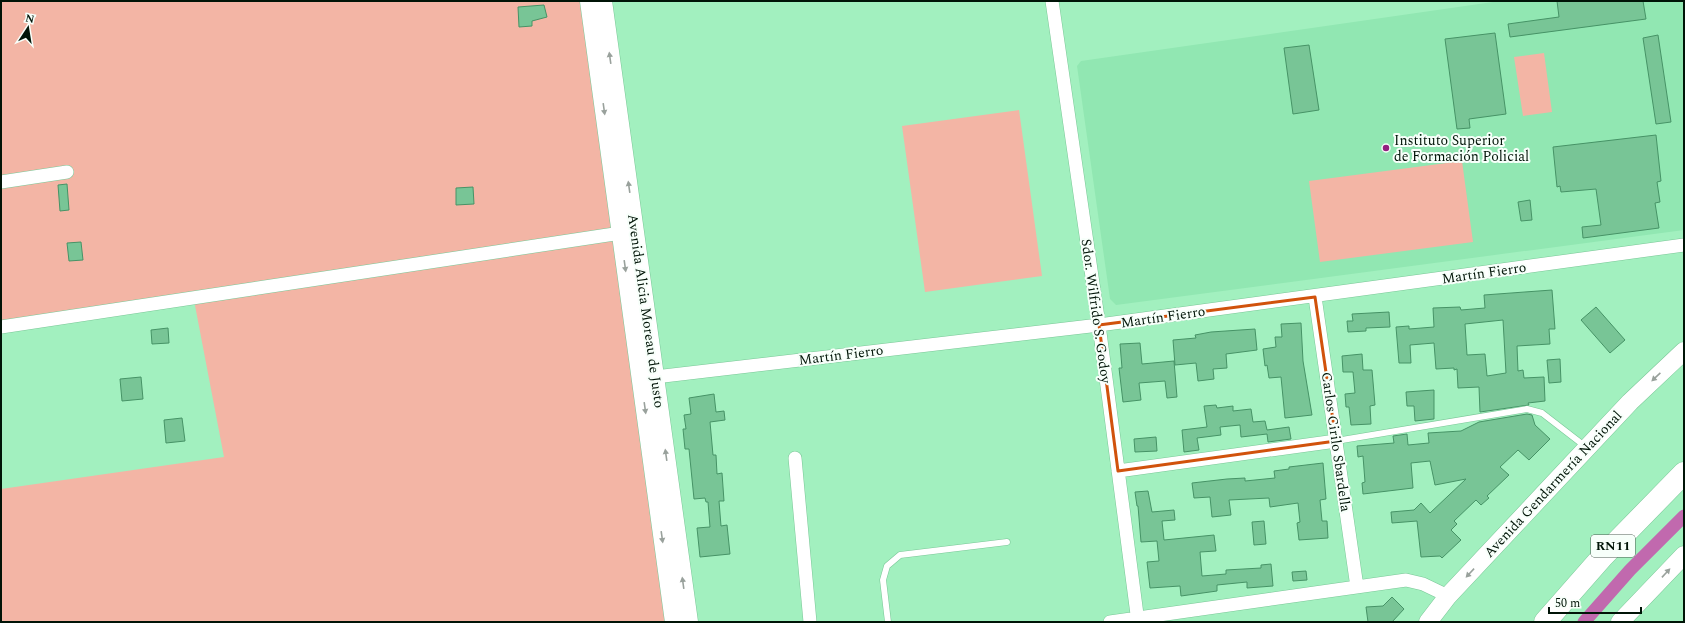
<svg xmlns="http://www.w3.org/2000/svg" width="1685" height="623" font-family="Spectral,serif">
	<rect width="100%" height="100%" fill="#a2f0bf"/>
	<path fill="#91e7b2" d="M 1500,1 L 1684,1 L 1684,230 L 1116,305 L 1110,299 L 1077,66 L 1081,61 Z"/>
	<path fill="#f3b5a5" d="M 1,1 L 588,1 L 674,622 L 1,622 L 1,489 L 224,457 L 193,295 L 1,325 Z
		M 1544,53 L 1552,112 L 1523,116 L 1514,57 Z
		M 1019,110 L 1042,276 L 925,292 L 902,126 Z
		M 1462,161 L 1473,242 L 1320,262 L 1309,181 Z"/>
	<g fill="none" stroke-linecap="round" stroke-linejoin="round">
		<path stroke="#c169ae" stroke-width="13" d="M 1584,622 L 1630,570 L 1684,516"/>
	</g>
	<path fill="#78c596" stroke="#469366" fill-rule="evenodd" d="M 1557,1 L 1643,1 L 1646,19 L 1510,37 L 1508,24 L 1559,17 Z
		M 544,5 L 547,17 L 532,21 L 532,26 L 519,27 L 518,7 Z
		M 1495,33 L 1506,114 L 1469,119 L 1470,128 L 1457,129 L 1445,39 Z
		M 1658,35 L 1671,122 L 1656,124 L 1643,38 Z
		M 1309,45 L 1319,110 L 1293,114 L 1284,48 Z
		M 1656,135 L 1661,181 L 1657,182 L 1660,202 L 1655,203 L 1659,228 L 1583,238 L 1582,227 L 1601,225 L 1596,189 L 1561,192 L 1560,186 L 1557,187 L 1553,147 Z
		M 67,184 L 69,210 L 60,211 L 58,185 Z
		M 473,187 L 474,204 L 456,205 L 456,188 Z
		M 1530,200 L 1532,220 L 1521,221 L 1518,202 Z
		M 81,242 L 83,260 L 69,261 L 67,243 Z
		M 1552,290 L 1555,329 L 1549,329 L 1550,344 L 1517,346 L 1518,371 L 1523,370 L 1524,378 L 1544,377 L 1545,401 L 1528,403 L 1529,405 L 1480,412 L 1479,387 L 1458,388 L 1457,369 L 1454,370 L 1454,368 L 1436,369 L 1434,343 L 1410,345 L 1411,363 L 1399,363 L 1396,327 L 1409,326 L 1409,329 L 1434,327 L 1433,308 L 1460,307 L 1461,310 L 1485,308 L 1484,295 ZM 1503,320 L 1506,373 L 1487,376 L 1485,354 L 1467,355 L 1465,324 Z
		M 1596,307 L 1625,340 L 1610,353 L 1581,320 Z
		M 1389,312 L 1390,327 L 1366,328 L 1366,331 L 1348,332 L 1347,321 L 1353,321 L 1352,314 Z
		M 1301,323 L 1303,361 L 1312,415 L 1285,418 L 1281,377 L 1269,378 L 1267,365 L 1265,366 L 1263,349 L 1276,347 L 1275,337 L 1282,337 L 1281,324 Z
		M 168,328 L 169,343 L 152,344 L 151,330 Z
		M 1255,329 L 1257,350 L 1226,354 L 1227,368 L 1213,369 L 1214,379 L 1198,381 L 1196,363 L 1175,365 L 1173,340 L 1196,338 L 1195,335 L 1211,332 Z
		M 1140,343 L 1142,364 L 1174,361 L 1177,397 L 1167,398 L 1165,381 L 1139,383 L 1141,400 L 1123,402 L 1119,368 L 1122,368 L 1120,344 Z
		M 1362,354 L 1363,370 L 1372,370 L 1375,405 L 1370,406 L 1371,424 L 1351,425 L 1349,407 L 1346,407 L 1345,394 L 1355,393 L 1353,372 L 1343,372 L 1342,356 Z
		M 1560,359 L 1561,382 L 1549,383 L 1547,360 Z
		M 141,377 L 143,399 L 122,401 L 120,379 Z
		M 1434,390 L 1434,419 L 1415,421 L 1414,406 L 1407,406 L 1406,392 Z
		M 714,394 L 716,412 L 724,411 L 725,420 L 710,422 L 713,455 L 716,455 L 717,474 L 722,473 L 724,501 L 719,501 L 721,526 L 727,525 L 730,554 L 700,557 L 697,528 L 710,527 L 708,502 L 706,502 L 705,498 L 694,499 L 689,449 L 685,449 L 683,429 L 686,429 L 684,415 L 691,414 L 689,398 Z
		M 1216,405 L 1217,408 L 1233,406 L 1233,411 L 1251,409 L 1253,422 L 1265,421 L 1267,430 L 1289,427 L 1291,439 L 1268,442 L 1267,434 L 1241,437 L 1240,425 L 1220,427 L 1221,435 L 1197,438 L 1199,450 L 1184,452 L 1182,430 L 1207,427 L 1204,406 Z
		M 1527,414 L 1532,415 L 1535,425 L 1550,439 L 1529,460 L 1518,450 L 1500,467 L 1509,475 L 1487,496 L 1489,498 L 1481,505 L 1476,500 L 1454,521 L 1457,524 L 1451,530 L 1461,540 L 1442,558 L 1440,556 L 1421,557 L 1417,521 L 1392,523 L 1391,512 L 1414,510 L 1421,503 L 1430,513 L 1466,479 L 1435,485 L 1430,461 L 1411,463 L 1413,488 L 1363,494 L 1362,483 L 1365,482 L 1363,456 L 1358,457 L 1357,446 L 1394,443 L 1393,436 L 1407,434 L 1408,445 L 1429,443 L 1428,433 L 1461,431 L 1479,422 Z
		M 182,418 L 185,441 L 166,443 L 164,420 Z
		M 1156,437 L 1157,451 L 1135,452 L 1134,439 Z
		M 1323,463 L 1326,499 L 1320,500 L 1322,521 L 1327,521 L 1328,538 L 1299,540 L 1297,523 L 1300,522 L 1298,503 L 1270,507 L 1269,498 L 1229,500 L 1231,515 L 1212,517 L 1210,497 L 1194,498 L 1192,483 L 1227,479 L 1245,478 L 1245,481 L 1275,478 L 1274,471 L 1289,469 L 1289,467 Z
		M 1148,491 L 1152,512 L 1174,510 L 1175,520 L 1162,521 L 1164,540 L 1214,535 L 1216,551 L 1200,552 L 1202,576 L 1226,574 L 1226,570 L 1261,568 L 1261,565 L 1271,564 L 1273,586 L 1247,588 L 1247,582 L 1217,585 L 1217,591 L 1181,596 L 1180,586 L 1150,588 L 1147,562 L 1159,561 L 1157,541 L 1141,542 L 1138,506 L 1137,506 L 1135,492 Z
		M 1264,521 L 1266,544 L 1254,545 L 1252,522 Z
		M 1306,571 L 1307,580 L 1293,581 L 1292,572 Z
		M 1392,597 L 1404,609 L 1392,622 L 1368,622 L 1366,607 L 1383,606 Z"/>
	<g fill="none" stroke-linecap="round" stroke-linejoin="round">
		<g stroke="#7ac797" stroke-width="7">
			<path id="lane" d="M 1336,441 L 1527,409 L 1542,413 L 1586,447
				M 888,622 L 883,580 L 887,566 L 900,555 L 1007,542"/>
		</g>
		<g stroke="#7ac797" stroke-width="14">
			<path id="street" d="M 1052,1 L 1099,325 L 1138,622
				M 1,182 L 67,172
				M 1315,297 L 1357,587
				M 1,327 L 621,233
				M 647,379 L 655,377 L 1099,325 L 1684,245
				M 795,458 L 810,622
				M 1118,471 L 1336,441
				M 1110,622 L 1406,580 L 1423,584 L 1448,596"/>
		</g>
		<g stroke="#7ac797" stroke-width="19">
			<path id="secondary" d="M 589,1 L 674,622
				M 603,1 L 689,622
				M 1428,622 L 1448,596 L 1630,402 L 1684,351
				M 1620,622 L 1684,555"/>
		</g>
		<g stroke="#7ac797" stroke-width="23">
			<path id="highway" d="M 1545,622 L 1603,556 L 1684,473"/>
		</g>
		<use href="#lane" stroke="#fff" stroke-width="6"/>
		<use href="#street" stroke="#fff" stroke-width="13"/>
		<use href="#secondary" stroke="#fff" stroke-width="18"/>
		<use href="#highway" stroke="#fff" stroke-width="22"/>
	</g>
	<defs><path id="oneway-solid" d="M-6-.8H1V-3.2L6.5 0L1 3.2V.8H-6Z"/></defs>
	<g fill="#99a19c">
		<use href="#oneway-solid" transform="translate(610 58) rotate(-98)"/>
		<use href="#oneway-solid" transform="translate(604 109) rotate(82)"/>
		<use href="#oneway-solid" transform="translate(629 187) rotate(-98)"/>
		<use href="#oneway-solid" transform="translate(625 266) rotate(82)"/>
		<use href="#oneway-solid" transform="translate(1656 377) rotate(137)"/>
		<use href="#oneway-solid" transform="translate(645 408) rotate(82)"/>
		<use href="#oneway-solid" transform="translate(666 455) rotate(-98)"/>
		<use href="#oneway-solid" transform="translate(662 537) rotate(82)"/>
		<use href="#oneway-solid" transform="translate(1470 573) rotate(133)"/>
		<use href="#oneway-solid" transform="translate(1666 573) rotate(-47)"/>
		<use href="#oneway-solid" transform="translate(683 583) rotate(-98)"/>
	</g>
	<path fill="none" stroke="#d1520c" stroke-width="3" stroke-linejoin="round" d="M 1315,297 L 1336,441 L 1118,471 L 1099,325 Z"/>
	<circle fill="#932080" stroke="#f7fffa" stroke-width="1.5" cx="1386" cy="148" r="4"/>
	<g text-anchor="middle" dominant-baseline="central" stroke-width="4" stroke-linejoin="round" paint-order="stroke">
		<rect fill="#f7fffa" stroke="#4a5a50" stroke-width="1" x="1591" y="535" width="44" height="22" rx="3"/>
		<g font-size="13" font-weight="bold" fill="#001407">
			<text x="1613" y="546">RN11</text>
		</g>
		<g font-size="14" fill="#001407" stroke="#f7fffa" text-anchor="start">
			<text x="1394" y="140">Instituto Superior<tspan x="1394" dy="16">de Formación Policial</tspan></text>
		</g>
		<g font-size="14" fill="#001407" stroke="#f7fffa">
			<text transform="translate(1484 273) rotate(-8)">Martín Fierro</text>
			<text transform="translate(646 311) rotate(82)">Avenida Alicia Moreau de Justo</text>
			<text transform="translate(1096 311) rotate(82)">Sdor. Wilfrido S. Godoy</text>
			<text transform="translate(1163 317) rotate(-8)">Martín Fierro</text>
			<text transform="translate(841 355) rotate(-7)">Martín Fierro</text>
			<text transform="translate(1336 442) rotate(82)">Carlos Cirilo Sbardella</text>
			<text transform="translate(1553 484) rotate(-47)">Avenida Gendarmería Nacional</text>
		</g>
	</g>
	<rect width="1685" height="623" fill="none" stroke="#001407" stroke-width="4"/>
	<g transform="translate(28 28) rotate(12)" stroke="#f7fffa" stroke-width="3" paint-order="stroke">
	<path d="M0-3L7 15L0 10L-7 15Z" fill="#001407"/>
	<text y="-6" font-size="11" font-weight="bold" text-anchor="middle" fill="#001407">N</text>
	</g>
	<path d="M1549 607v6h92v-6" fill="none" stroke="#001407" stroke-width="2"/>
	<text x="1555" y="607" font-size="12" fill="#001407" stroke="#f7fffa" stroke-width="3" paint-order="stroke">50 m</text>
</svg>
